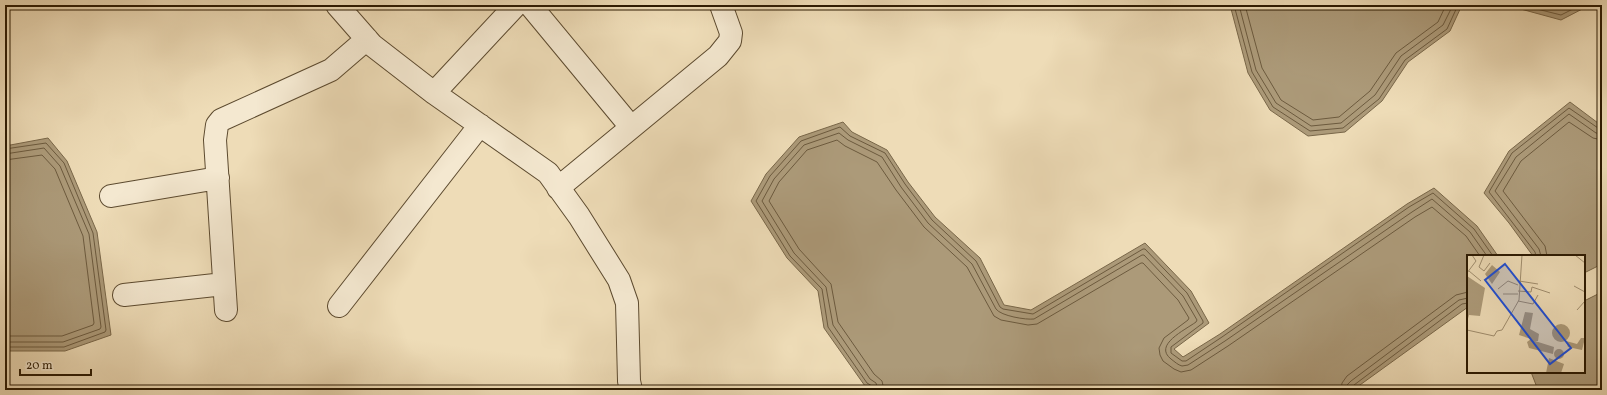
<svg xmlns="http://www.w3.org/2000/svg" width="1607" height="395" font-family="Vollkorn,serif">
	<rect width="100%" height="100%" fill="#eedcb7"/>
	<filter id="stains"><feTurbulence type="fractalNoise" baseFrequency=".005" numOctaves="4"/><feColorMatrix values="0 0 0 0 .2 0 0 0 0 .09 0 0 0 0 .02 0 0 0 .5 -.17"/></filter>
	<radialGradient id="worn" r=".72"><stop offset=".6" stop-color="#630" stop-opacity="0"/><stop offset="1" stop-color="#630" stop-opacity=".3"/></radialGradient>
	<path fill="#ac9a79" stroke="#796749" d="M 1230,5 L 1462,5 L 1450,31 L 1408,62 L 1382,101 L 1345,132 L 1308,136 L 1270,110 L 1248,73 Z
		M 1506,5 L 1590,5 L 1561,20 Z
		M 1570,102 L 1602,126 L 1602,264 L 1584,273 L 1584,256 L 1533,256 L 1509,223 L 1484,193 L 1509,151 Z
		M 843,122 L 852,132 L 887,150 L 908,182 L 935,217 L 980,258 L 1004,305 L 1031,310 L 1145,243 L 1191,291 L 1209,323 L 1174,349 L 1183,357 L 1220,334 L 1407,204 L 1434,188 L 1477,226 L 1498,256 L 1468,256 L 1468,307 L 1353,390 L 873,390 L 865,386 L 824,328 L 818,291 L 787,258 L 751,201 L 766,174 L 799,137 Z
		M 48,138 L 67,161 L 97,232 L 111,335 L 65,351 L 5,351 L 5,146 Z
		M 1602,292 L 1602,390 L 1538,390 L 1531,372 L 1584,372 L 1584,301 Z"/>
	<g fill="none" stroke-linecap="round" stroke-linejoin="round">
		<path stroke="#6c5a3e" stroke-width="1" d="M 1234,5 L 1252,72 L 1273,107 L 1310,131 L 1343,128 L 1379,99 L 1405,60 L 1447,29 L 1458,5
			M 1239,5 L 1256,70 L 1276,103 L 1311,126 L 1341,123 L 1375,95 L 1401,56 L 1443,25 L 1453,5
			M 1245,5 L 1262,68 L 1281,100 L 1313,120 L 1339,117 L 1370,91 L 1396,53 L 1438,22 L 1446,5
			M 1521,5 L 1561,15 L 1581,5
			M 5,149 L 46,143 L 64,163 L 93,233 L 106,330 L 105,332 L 64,347 L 5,347
			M 5,154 L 44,148 L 60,166 L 89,234 L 101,327 L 100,329 L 63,342 L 5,342
			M 5,160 L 42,155 L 55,169 L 83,236 L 94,323 L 93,325 L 62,336 L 5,336
			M 1536,256 L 1535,252 L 1489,192 L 1512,153 L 1569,108 L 1598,128 L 1602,129
			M 1541,256 L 1539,249 L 1495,191 L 1516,157 L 1569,114 L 1596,133 L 1602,134
			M 1547,256 L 1545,246 L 1503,191 L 1521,161 L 1569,122 L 1593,138 L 1602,140
			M 873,390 L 872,386 L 867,383 L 828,327 L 822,289 L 790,256 L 756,201 L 770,176 L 801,141 L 840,127 L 850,136 L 885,153 L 905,184 L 932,220 L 976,261 L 1000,307 L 1003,309 L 1033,314 L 1143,249 L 1145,249 L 1187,293 L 1203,321 L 1203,323 L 1171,347 L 1171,353 L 1182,361 L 1186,361 L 1222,337 L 1409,207 L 1433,193 L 1474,229 L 1493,256
			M 878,390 L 876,383 L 870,379 L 833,325 L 826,287 L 794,253 L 762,201 L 774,179 L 804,145 L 839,133 L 848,140 L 882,157 L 901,187 L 928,223 L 972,264 L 996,309 C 1001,316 1026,320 1034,319 L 1142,255 L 1144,255 L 1183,296 L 1197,320 L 1196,322 C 1185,330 1153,345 1171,359 C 1175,362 1178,365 1182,366 L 1188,365 L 1225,341 L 1412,212 L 1432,199 L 1470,232 L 1487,256
			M 884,390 L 882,381 L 874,374 L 838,322 L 831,284 L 799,249 L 769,201 L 779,182 L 807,150 L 837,140 L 845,146 L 877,162 L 896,190 L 924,227 L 967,267 L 994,316 L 1001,320 L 1028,325 L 1037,324 L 1141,263 L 1143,263 L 1178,300 L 1189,318 L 1188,320 L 1164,338 L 1159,348 L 1160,355 L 1163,361 L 1174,369 L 1181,372 L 1191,370 L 1228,346 L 1415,217 L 1432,207 L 1466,236 L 1480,256
			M 1341,390 L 1342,383 L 1347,376 L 1456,295 L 1468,292
			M 1347,390 L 1347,385 L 1351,381 L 1459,300 L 1468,298
			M 1352,390 L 1354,385 L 1462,304 L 1468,303"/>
		<g stroke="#5c4a2f" stroke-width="24">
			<path id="street" d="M 337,5 L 372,45 L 434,93 L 548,173 L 579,216 L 619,280 L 627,303 L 629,381 L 631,390
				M 530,5 L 631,127
				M 434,93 L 516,5
				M 558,188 L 718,56 L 730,41 L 731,33 L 721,5
				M 111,196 L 218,178
				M 124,295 L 224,284
				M 339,306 L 480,125
				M 226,310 L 215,140 L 217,125 L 221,120 L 331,70 L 367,39"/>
		</g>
		<use href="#street" stroke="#f4e8d0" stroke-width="22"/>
	</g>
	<g transform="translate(1467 255)">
		<rect width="118" height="118" fill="#eedcb7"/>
		<path d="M 25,10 L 33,17 L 25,29 L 18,19 ZM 0,21 L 18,33 L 13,61 L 2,60 L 0,67 ZM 58,57 L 66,58 L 63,74 L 72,79 L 71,86 L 68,86 L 87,92 L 86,99 L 62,93 L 60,87 L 64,84 L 52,80 ZM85 78a9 9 0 1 1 18 0a9 9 0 1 1-18 0ZM 114,83 L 118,83 L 115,95 L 101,92 L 99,86 L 110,89 ZM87 99a5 5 0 1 1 10 0a5 5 0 1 1-10 0ZM 82,103 L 97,109 L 94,118 L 79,118 Z" fill="#ac9a79"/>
		<path fill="none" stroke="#a08e6f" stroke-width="1" d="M 17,0 L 12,12 L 17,16 L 23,8M 108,0 L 118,8M 2,16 L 14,26M 0,18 L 9,6 L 5,0M 52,26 L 71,29M 107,31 L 118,37M 31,34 L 41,26 L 51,30M 51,36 L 64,37 L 65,32 L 83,38M 36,39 L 51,39M 51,46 L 66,49 L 71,40M 110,55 L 118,46M 0,75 L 27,81 L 30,76 L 35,75 L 52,45 L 55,0"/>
		<path fill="#1d4ed8" fill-opacity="0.15" stroke="#1d4ed8" stroke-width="2" d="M 38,9 L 104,93 L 83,109 L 18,25 Z"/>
		<rect width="118" height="118" fill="none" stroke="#2c1a02" stroke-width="2"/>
	</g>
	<rect width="1607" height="395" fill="none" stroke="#eedcb7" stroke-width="20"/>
	<rect x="6" y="6" width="1595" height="383" fill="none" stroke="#2c1a02" stroke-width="2"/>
	<rect x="10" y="10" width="1587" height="375" fill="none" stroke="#2c1a02"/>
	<path d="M20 369v6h71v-6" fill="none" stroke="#2c1a02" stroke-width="2"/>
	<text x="26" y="369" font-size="12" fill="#2c1a02" stroke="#f4e8d0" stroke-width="3" paint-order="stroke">20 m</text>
	<rect width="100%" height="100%" filter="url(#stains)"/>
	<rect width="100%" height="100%" fill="url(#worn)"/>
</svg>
